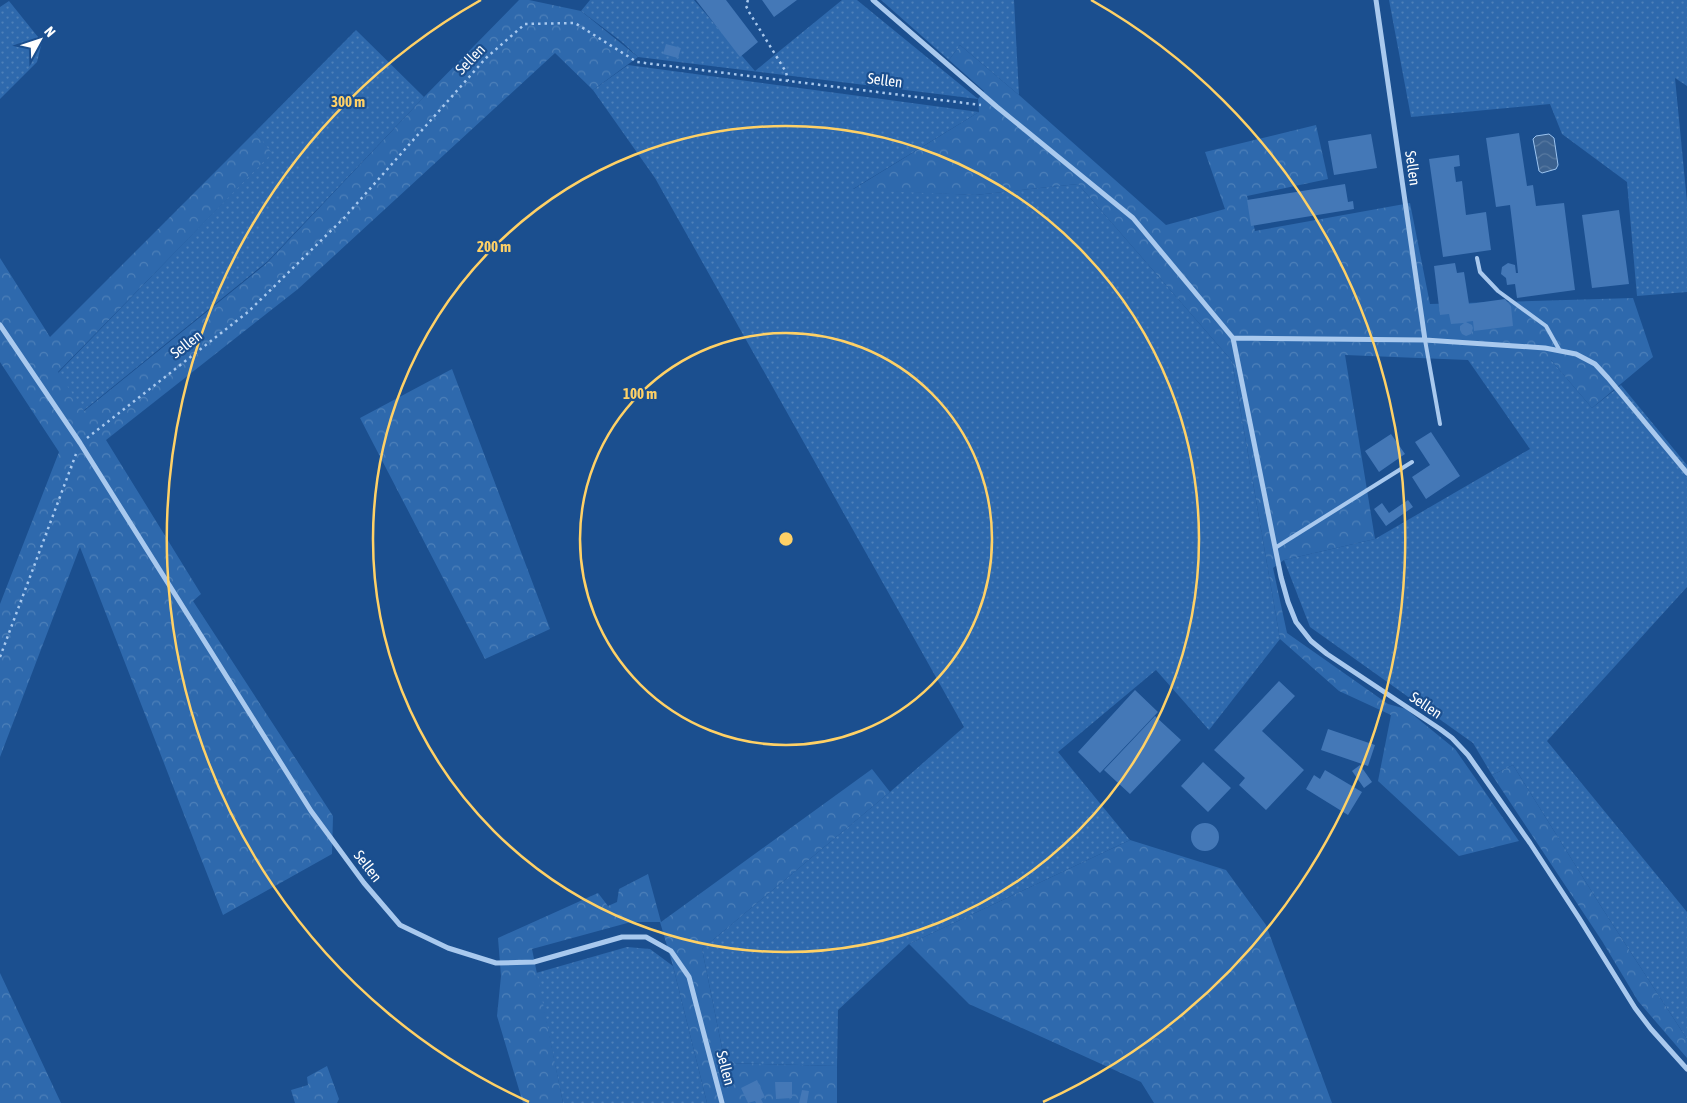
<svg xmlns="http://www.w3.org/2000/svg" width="1687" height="1103" font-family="'Asap Condensed',sans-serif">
	<defs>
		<pattern id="grass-dots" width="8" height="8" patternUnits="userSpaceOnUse" patternTransform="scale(1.25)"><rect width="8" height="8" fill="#2e69ad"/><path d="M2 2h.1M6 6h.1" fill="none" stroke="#4d80b9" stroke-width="1.8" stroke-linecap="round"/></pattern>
		<pattern id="forest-crowns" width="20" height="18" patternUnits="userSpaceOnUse" patternTransform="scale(1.25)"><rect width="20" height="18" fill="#2e69ad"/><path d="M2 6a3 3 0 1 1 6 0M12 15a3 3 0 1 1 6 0" fill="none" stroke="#4d80b9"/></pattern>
		<pattern id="water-waves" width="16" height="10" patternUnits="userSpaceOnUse" patternTransform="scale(1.25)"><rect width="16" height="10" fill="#3c6290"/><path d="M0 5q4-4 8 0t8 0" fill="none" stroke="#597aa1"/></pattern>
	</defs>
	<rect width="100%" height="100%" fill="#1b4f8f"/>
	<path fill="url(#grass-dots)" d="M 590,0 L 694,0 L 755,71 L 842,0 L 857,0 L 978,99 L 638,57 L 622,42 L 581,11 Z
		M 881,0 L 1014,0 L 1019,95 L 960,45 L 949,60 Z
		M 1389,0 L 1687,0 L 1687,86 L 1675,78 L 1687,202 L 1687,292 L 1637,296 L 1627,182 L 1562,134 L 1550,104 L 1411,117 Z
		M 9,1 L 42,42 L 37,62 L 0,99 L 0,7 Z
		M 356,30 L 424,97 L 268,261 L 83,411 L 58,373 L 271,153 L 255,132 Z
		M 628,65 L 979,112 L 853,189 L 975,195 L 1078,184 L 1232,361 L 1280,639 L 1209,730 L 1156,670 L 1058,752 L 1130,840 L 909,944 L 838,1010 L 837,1066 L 725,1063 L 702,949 L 890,792 L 964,727 L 655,178 L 593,90 Z
		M 1468,360 L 1551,360 L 1592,408 L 1621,385 L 1687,465 L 1687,587 L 1547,741 L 1687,912 L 1687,1039 L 1602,908 L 1513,765 L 1492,775 L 1473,743 L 1310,627 L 1284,560 L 1375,539 L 1530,449 Z
		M 627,947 L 650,949 L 673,966 L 707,1103 L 563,1103 L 536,973 Z"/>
	<path fill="url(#forest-crowns)" d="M 519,0 L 529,0 L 581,11 L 638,57 L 593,90 L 555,53 L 298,289 L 106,440 L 201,594 L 193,601 L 333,816 L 332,854 L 223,915 L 80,547 L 0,757 L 0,604 L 59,452 L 0,362 L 0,258 L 50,337 L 255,132 L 272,153 L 58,372 L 84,411 L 267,263 L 424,97 Z
		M 960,45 L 1019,95 L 1166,225 L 1225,209 L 1205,152 L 1316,125 L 1328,179 L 1247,196 L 1255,231 L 1410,203 L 1430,304 L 1633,298 L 1653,357 L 1592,408 L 1551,360 L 1468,360 L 1345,355 L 1375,539 L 1284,560 L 1273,568 L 1287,633 L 1388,704 L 1406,709 L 1455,749 L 1519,841 L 1459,856 L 1378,781 L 1391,715 L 1339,691 L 1280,639 L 1232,361 L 1078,184 L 975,195 L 852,190 L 979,112 L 978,99 L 984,91 L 949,60 Z
		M 452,369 L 550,629 L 485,659 L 360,418 Z
		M 1513,765 L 1602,908 L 1687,1039 L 1687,1058 L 1638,1001 L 1602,941 L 1492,775 Z
		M 872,769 L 890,792 L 702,949 L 725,1063 L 837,1066 L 837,1103 L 707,1103 L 673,966 L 660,922 L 631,922 L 532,949 L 563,1103 L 523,1103 L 497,1016 L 501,976 L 498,938 L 598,893 L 608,906 L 617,902 L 619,889 L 648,874 L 661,922 Z
		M 1130,840 L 1226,870 L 1266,925 L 1332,1103 L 1154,1103 L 1141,1082 L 969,1004 L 909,944 Z
		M 0,973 L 61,1103 L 0,1103 Z
		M 327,1066 L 339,1099 L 337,1103 L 295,1103 L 291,1090 L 308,1085 L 307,1077 Z"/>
	<path fill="url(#water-waves)" stroke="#9cc4f0" d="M 1549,134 L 1554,138 L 1558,165 L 1556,169 L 1542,173 L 1539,171 L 1533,139 L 1536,136 Z"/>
	<path fill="#4478b7" d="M 696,0 L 726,0 L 758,42 L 740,57 Z
		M 762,0 L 797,0 L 774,17 Z
		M 666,44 L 681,48 L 678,58 L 663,54 Z
		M 1519,133 L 1527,186 L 1533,185 L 1536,206 L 1564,203 L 1575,290 L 1517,298 L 1515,284 L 1507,285 L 1506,278 L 1501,274 L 1502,267 L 1508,263 L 1515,265 L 1516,273 L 1518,273 L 1516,254 L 1510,205 L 1496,207 L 1486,138 Z
		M 1371,134 L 1377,168 L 1334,175 L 1328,141 Z
		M 1459,155 L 1460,166 L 1454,167 L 1456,182 L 1462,181 L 1466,215 L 1486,212 L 1491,250 L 1443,257 L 1429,159 Z
		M 1345,184 L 1348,202 L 1353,201 L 1354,209 L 1251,226 L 1247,200 Z
		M 1619,210 L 1629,284 L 1592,288 L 1582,215 Z
		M 1455,263 L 1457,273 L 1464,272 L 1469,304 L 1505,299 L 1511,306 L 1513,326 L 1474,331 L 1473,321 L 1466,322 L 1472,325 L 1473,328 L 1471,334 L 1466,336 L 1462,334 L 1460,330 L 1460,326 L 1464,323 L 1451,324 L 1449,314 L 1440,315 L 1434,266 Z
		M 1431,432 L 1460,476 L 1426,499 L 1412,477 L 1430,465 L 1415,442 Z
		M 1391,434 L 1405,454 L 1379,472 L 1365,451 Z
		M 1408,500 L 1413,507 L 1386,526 L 1374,509 L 1382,503 L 1389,513 Z
		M 1279,681 L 1295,696 L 1262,731 L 1304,770 L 1266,810 L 1239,785 L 1245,778 L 1214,750 Z
		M 1135,690 L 1158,712 L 1100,773 L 1078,752 Z
		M 1155,716 L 1181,740 L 1130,794 L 1104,770 Z
		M 1328,729 L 1375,745 L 1368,766 L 1321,750 Z
		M 1203,762 L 1231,788 L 1208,812 L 1181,786 Z
		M 1360,765 L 1372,782 L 1364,788 L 1352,771 Z
		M 1325,770 L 1362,792 L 1348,815 L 1306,789 L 1314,775 L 1320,779 Z
		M1191 837a14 14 0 1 1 28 0a14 14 0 1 1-28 0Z
		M 757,1080 L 765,1097 L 761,1099 L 763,1103 L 756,1103 L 755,1101 L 748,1103 L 741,1088 Z
		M 775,1082 L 792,1082 L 792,1098 L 776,1099 Z
		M 802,1090 L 809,1091 L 807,1103 L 799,1103 Z"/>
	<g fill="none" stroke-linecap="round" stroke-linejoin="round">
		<path stroke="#a9c9ee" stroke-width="2.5" stroke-dasharray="2.5 4" stroke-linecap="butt" d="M 748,0 L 746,6 L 749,12 L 786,72 L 788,81
			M 87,438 L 248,312 L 344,218 L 486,58 L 525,24 L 575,23 L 637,62 L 981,105
			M 0,657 L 76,454"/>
		<path stroke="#a9c9ee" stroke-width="4" d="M 1477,258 L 1480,272 L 1498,291 L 1546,326 L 1560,351
			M 1425,340 L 1440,424
			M 1275,548 L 1412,462"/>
		<path stroke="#a9c9ee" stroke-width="5" d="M 873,0 L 997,107 L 1133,218 L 1233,338
			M 1376,0 L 1425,340
			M 0,325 L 80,443 L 311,811 L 364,883 L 400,925 L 448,948 L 496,963 L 534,962 L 622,937 L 646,937 L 671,951 L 689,977 L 722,1103
			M 1687,473 L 1608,378 L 1595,364 L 1576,354 L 1545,348 L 1425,340 L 1233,338 L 1281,577 L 1288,602 L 1296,622 L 1311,641 L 1327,654 L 1440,729 L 1452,738 L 1468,755 L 1530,843 L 1579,918 L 1635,1008 L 1651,1029 L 1687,1069"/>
	</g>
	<g fill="none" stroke="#ffd166" stroke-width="2.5">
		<circle cx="786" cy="539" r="206"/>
		<circle cx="786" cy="539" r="413"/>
		<path d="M529 1102A619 619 0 0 1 481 0M1091 0A619 619 0 0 1 1043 1102"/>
	</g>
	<g text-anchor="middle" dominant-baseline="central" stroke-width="4.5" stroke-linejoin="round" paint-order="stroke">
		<g font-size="15" fill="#fff" stroke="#1b4f8f">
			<text transform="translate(470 59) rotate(-46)">Sellen</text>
			<text transform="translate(885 80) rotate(7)">Sellen</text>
			<text transform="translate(1413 168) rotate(82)">Sellen</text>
			<text transform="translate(186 344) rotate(-38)">Sellen</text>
			<text transform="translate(1426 705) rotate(34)">Sellen</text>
			<text transform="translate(368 866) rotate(52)">Sellen</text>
			<text transform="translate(726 1068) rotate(75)">Sellen</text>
		</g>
	</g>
	<circle cx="786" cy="539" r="8" fill="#ffd166" stroke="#1b4f8f" stroke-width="2.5"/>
	<g font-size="15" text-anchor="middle" font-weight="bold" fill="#ffd166" stroke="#1b4f8f" stroke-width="4.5" stroke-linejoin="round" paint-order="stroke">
		<text x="348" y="107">300 m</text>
		<text x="494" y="252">200 m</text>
		<text x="640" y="399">100 m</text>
	</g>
	<g transform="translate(40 40) rotate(50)" stroke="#1b4f8f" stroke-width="4" paint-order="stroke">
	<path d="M0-4L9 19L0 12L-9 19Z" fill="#ffffff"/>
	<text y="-8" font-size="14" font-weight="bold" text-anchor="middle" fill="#ffffff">N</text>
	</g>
</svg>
